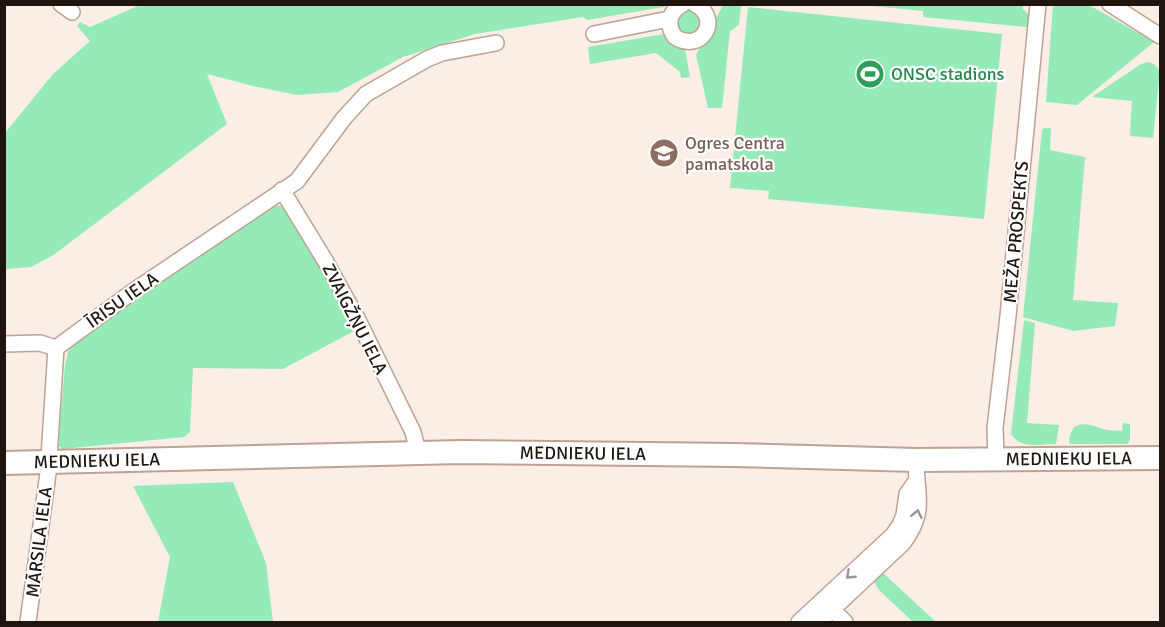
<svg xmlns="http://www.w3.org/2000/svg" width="1165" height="627" font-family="Signika,sans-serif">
	<rect width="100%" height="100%" fill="#faeee7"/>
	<path fill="#94ebb7" d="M 1053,4 L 1089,5 L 1154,42 L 1077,105 L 1046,102 Z
		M 140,5 L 140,4 L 669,5 L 664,7 L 587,20 L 583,17 L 475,34 L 403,57 L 338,92 L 297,95 L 253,86 L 207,74 L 227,124 L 52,256 L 31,267 L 5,269 L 5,133 L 53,74 L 90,41 L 77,26 L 80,22 L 90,27 Z
		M 723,5 L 741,5 L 739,25 L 730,31 L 722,108 L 708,108 L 696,55 Z
		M 861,5 L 1023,5 L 1023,9 L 1029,15 L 1027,27 L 923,17 L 923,11 Z
		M 748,7 L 1002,34 L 984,219 L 768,199 L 769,191 L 730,188 Z
		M 688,9 L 692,10 L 701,19 L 701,28 L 694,35 L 680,35 L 674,19 Z
		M 664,34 L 685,49 L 690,77 L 681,78 L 680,72 L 656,53 L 590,64 L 588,47 Z
		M 1149,62 L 1154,64 L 1160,71 L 1153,138 L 1130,136 L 1132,101 L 1092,97 L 1141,64 Z
		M 1044,128 L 1051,128 L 1050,150 L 1085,157 L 1073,300 L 1118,303 L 1115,326 L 1073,331 L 1023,317 L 1042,130 Z
		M 272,205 L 286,207 L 356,330 L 283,369 L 193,368 L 190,432 L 184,437 L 63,449 L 58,446 L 65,365 L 68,352 L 75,343 Z
		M 1024,320 L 1035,323 L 1027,423 L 1059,425 L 1056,444 C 1039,444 1021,450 1011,434 Z
		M 1123,423 L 1130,424 L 1130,440 L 1127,444 L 1069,444 C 1070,420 1084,422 1103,429 C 1108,431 1116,430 1122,431 Z
		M 233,482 L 266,563 L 273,622 L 158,622 L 170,557 L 133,486 Z
		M 883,573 L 936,622 L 913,622 L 879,590 L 873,580 Z"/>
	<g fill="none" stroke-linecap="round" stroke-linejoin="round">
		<g stroke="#bea292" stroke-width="18">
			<path id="street" d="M 61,4 L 72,12
				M 683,4 C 669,11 666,25 675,37 C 702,54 722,18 695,4
				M 1110,4 L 1160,36
				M 594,34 L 669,19
				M 282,190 L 326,262 L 358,320 L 413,432 L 418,452
				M 4,344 L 40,343 L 56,348
				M 996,458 L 995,428 L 1008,316 L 1038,4
				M 833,610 L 845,622
				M 28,622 L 48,473 L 56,348 L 135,290 L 297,181 L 344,118 L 366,94 L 427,59 L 442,53 L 496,43
				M 799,622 L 893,535 L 900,525 L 904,515 L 907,494 L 916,481
				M 819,622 L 903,543 C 927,511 916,496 916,460"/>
		</g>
		<g stroke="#bea292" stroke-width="26">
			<g id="secondary">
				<path id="s1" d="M 4,463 L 460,452 L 735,455 L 916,460 L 1160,458"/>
			</g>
		</g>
		<use href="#street" stroke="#fff" stroke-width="15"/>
		<use href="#secondary" stroke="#fff" stroke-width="22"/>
	</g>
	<defs><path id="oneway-chevron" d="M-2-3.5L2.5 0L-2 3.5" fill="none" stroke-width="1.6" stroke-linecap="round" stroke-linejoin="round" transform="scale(1.5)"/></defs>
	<g stroke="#9a9693">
		<use href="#oneway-chevron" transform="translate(917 514) rotate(-78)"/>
		<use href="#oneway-chevron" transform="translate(850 575) rotate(137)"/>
	</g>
	<defs>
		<g id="stadium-disc" transform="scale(1.5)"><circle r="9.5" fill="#2e9e5b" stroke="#fefefe"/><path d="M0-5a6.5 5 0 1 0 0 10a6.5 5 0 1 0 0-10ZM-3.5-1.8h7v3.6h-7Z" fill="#fff"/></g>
		<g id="school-disc" transform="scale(1.5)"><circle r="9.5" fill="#8d6e63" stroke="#fefefe"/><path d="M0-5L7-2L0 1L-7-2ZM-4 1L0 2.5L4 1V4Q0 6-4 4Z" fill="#fff"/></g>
	</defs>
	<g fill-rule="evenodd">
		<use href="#stadium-disc" x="870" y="74"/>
		<use href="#school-disc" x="664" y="153"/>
	</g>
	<g text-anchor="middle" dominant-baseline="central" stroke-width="4.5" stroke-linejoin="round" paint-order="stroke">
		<g font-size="18" fill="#27864d" stroke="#fefefe" text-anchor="start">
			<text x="891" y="74">ONSC stadions</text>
		</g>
		<g font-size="18" fill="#785e54" stroke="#fefefe" text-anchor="start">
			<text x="685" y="143">Ogres Centra<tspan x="685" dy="21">pamatskola</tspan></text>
		</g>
		<g font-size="18" fill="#1f150f" stroke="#fefefe">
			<text transform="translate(1016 232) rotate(-85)">MEŽA PROSPEKTS</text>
			<text transform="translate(122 300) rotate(-35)">ĪRISU IELA</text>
			<text transform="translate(355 319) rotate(63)">ZVAIGŽŅU IELA</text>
			<text stroke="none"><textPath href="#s1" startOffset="579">MEDNIEKU IELA</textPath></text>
			<text stroke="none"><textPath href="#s1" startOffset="1065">MEDNIEKU IELA</textPath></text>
			<text stroke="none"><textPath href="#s1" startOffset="93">MEDNIEKU IELA</textPath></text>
			<text transform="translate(39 542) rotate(-83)">MĀRSILA IELA</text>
		</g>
	</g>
	<rect width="1165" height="627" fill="none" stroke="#1f150f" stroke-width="12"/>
</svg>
